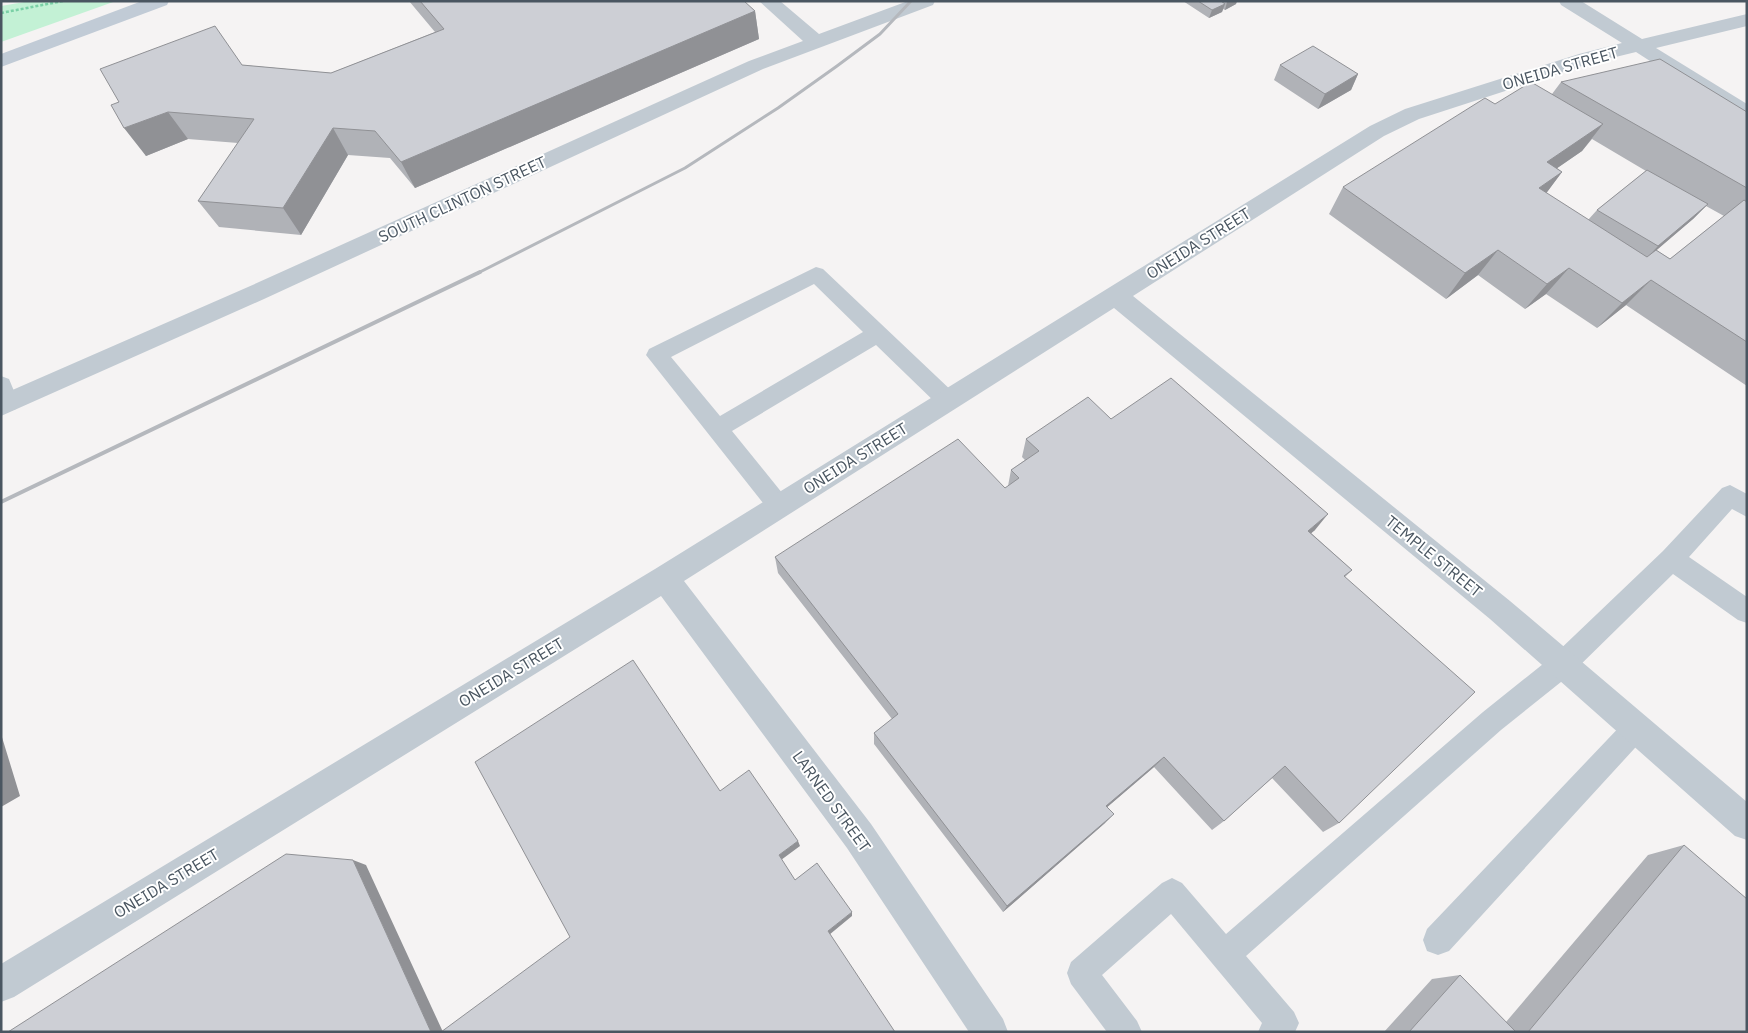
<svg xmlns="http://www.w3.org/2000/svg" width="1748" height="1033" font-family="'IBM Plex Sans',sans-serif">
	<rect width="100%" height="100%" fill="#f5f3f3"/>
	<path fill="#c3f1d5" d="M 30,1 L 116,1 L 1,42 L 1,6 Z"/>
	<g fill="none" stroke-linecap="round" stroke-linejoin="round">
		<path stroke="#7ad0a6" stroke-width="2.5" stroke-dasharray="3 2" stroke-linecap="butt" d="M 1,13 L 63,1"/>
		<path fill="#c1cad2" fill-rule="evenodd" d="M 816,267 L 823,269 L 955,394 L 958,400 L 955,406 L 947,409 L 939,406 L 876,345 L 732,431 L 787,499 L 791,506 L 787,513 L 779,516 L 771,513 L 646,355 L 649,349 ZM 814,284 L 863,332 L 720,416 L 671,357 Z
			M 1,376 L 9,379 L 19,403 L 16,409 L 8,412 L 1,410 Z
			M 1730,485 L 1747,494 L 1747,517 L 1732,509 L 1689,557 L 1747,597 L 1747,623 L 1738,620 L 1673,574 L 1571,674 L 1501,730 L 1246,956 L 1294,1012 L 1299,1023 L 1295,1032 L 1258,1032 L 1262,1023 L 1171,914 L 1102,975 L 1137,1021 L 1142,1032 L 1107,1032 L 1071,984 L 1067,973 L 1071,962 L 1162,883 L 1172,878 L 1182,883 L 1226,934 L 1483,712 L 1553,656 L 1663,551 L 1722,488 Z
			M 1636,715 L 1645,719 L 1649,728 L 1645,737 L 1449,951 L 1438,955 L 1427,951 L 1423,940 L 1427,929 L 1627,719 Z"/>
		<path fill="#c1cad2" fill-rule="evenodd" d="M 759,1 L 780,1 L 819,34 L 908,1 L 935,1 L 933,5 L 763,69 L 264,299 L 1,416 L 1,395 L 248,287 L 749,61 L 803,41 Z
			M 1559,1 L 1581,1 L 1642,39 L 1747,14 L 1747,26 L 1656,48 L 1747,104 L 1747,121 L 1740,119 L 1636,52 L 1591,63 L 1419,119 L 1384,136 L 1133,296 L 1510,601 L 1747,802 L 1747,840 L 1735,836 L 1490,619 L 1114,308 L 684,581 L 871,824 L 1003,1019 L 1008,1032 L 969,1032 L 847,848 L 661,596 L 14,997 L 1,1002 L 1,964 L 655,569 L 1370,126 L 1405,109 L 1579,54 L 1622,43 L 1561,5 Z"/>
		<path fill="#c1cbd6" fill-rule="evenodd" d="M 142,1 L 169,1 L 167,5 L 1,67 L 1,54 Z"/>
		<path stroke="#b5b8bd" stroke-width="3" d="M 478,273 L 685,168 L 778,108 L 837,66 L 880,34 L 911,1"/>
		<path stroke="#b5b8bd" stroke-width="4" d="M 1,502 L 480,272"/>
	</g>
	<path fill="#b0b2b7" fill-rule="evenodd" d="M 409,1 L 514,1 L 755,11 L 759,39 L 415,188 L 390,158 L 348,155 L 301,235 L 219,227 L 198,201 L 238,143 L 188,139 L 146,156 L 119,102 L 242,65 L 331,73 L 435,32 Z
		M 1183,1 L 1237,1 L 1236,4 L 1225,10 L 1223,9 L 1222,12 L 1209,18 Z
		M 1280,65 L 1358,74 L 1351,90 L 1318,109 L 1274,80 Z
		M 1561,82 L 1747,112 L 1747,386 L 1626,305 L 1597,328 L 1546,294 L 1525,309 L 1478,275 L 1446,299 L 1329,214 L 1343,187 L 1495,104 L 1552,94 ZM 1592,139 L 1646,171 L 1597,210 L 1588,220 L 1546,193 L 1562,172 L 1557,168 L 1582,151 ZM 1706,206 L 1724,216 L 1670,259 L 1656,250 L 1693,219 Z
		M 1111,419 L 1315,530 L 1311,533 L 1352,570 L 1345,577 L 1339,823 L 1323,832 L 1272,778 L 1224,821 L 1212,830 L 1154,767 L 1107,807 L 1105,823 L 1003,912 L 874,744 L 874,733 L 892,719 L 778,573 L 775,557 L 1005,488 L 1008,486 L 1011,470 L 1025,460 L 1022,457 L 1026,439 Z
		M 1684,845 L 1747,1032 L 1384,1032 L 1432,979 L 1460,975 L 1506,1022 L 1648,855 Z"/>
	<path fill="#909195" d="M 1229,1 L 1237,1 L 1236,4 L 1225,10 L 1227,2 Z
		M 1225,4 L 1222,12 L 1209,18 L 1212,10 Z
		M 755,11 L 759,39 L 415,188 L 401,162 Z
		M 1358,74 L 1351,90 L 1318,109 L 1325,94 Z
		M 168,112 L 188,139 L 146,156 L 124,128 Z
		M 1603,124 L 1582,151 L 1527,189 L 1547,162 Z
		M 333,128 L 348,155 L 301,235 L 283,208 Z
		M 1562,172 L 1542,199 L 1539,188 Z
		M 1708,204 L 1693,219 L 1644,261 L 1658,246 Z
		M 1498,250 L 1478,275 L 1446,299 L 1465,273 Z
		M 1569,268 L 1546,294 L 1525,309 L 1547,284 Z
		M 1651,280 L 1626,305 L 1597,328 L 1622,303 Z
		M 1328,514 L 1315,530 L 1295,547 L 1308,531 Z
		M 1,734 L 20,796 L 1,807 Z
		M 1164,757 L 1154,767 L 1098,815 L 1106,806 Z
		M 1114,814 L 1105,823 L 1003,912 L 1007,906 Z
		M 798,841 L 800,846 L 781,860 L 779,855 Z
		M 353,860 L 366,865 L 443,1032 L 431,1032 Z
		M 852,912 L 852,916 L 829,935 L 828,931 Z"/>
	<path fill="#cdcfd5" stroke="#909195" d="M 420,1 L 744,1 L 755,11 L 401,162 L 375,131 L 333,128 L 283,208 L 198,201 L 254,119 L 168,112 L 124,128 L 111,105 L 119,102 L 100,69 L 215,26 L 242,65 L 331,73 L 444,29 Z
		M 1198,1 L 1221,1 L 1225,4 L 1212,10 Z
		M 1313,46 L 1358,74 L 1325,94 L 1280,65 Z
		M 1660,59 L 1747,112 L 1747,188 L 1561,82 Z
		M 1531,82 L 1603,124 L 1547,162 L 1562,172 L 1539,188 L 1647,257 L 1656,250 L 1670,259 L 1744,200 L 1747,202 L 1747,342 L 1651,280 L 1622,303 L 1569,268 L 1547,284 L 1498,250 L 1465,273 L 1343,187 L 1485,98 L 1495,104 Z
		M 1647,170 L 1708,204 L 1658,246 L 1597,210 Z
		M 1171,378 L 1328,514 L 1308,531 L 1352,570 L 1344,576 L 1475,692 L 1339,823 L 1285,766 L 1224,821 L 1164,757 L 1106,806 L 1114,814 L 1007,906 L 874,733 L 898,714 L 775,557 L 958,439 L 1005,488 L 1019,478 L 1011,470 L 1039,451 L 1026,439 L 1088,397 L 1111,419 Z
		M 633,660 L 720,791 L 749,770 L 798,841 L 779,855 L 795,880 L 817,863 L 852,912 L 828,931 L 895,1032 L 441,1032 L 570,937 L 475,762 Z
		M 1684,845 L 1747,899 L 1747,1032 L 1528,1032 Z
		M 286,854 L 353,860 L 431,1032 L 8,1032 Z
		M 1460,975 L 1516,1032 L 1409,1032 Z"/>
	<g text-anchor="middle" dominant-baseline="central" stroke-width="4" stroke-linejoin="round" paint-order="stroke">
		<g font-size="16" fill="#4a5661" stroke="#fff">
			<text transform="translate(1560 68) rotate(-16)">ONEIDA STREET</text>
			<text transform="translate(462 199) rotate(-25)">SOUTH CLINTON STREET</text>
			<text transform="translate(1198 243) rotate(-32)">ONEIDA STREET</text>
			<text transform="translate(855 458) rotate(-32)">ONEIDA STREET</text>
			<text transform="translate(1434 556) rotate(39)">TEMPLE STREET</text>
			<text transform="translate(511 672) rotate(-31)">ONEIDA STREET</text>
			<text transform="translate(832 801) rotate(54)">LARNED STREET</text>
			<text transform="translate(166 883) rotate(-31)">ONEIDA STREET</text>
		</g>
	</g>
	<rect width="1748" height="1033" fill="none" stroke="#4a5661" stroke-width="5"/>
</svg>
